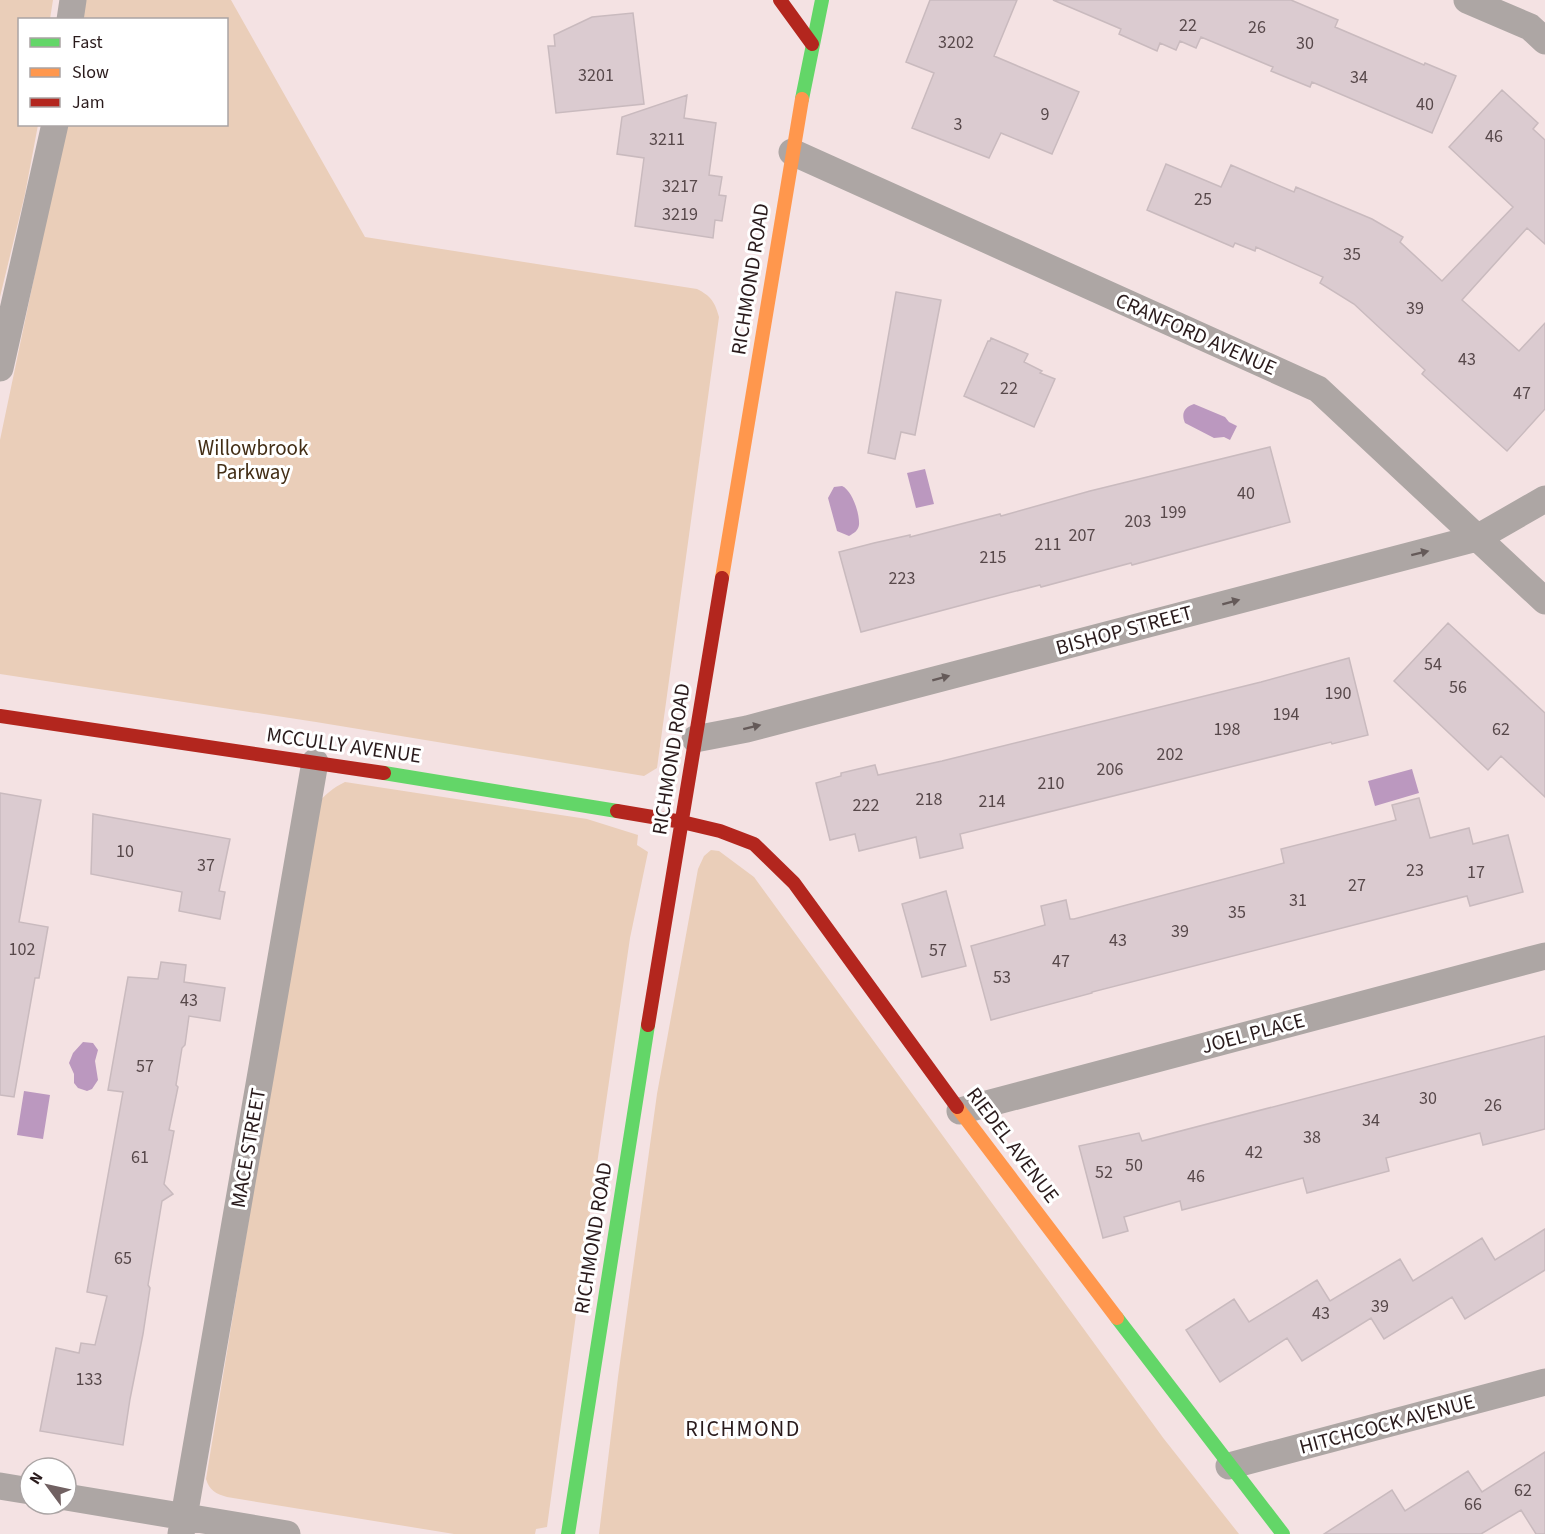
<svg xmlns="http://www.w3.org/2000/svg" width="1545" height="1534" font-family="'Source Sans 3',sans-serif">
	<rect width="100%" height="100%" fill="#f4e2e3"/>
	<path fill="#eaceb9" d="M 0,0 L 53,0 L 50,19 L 20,20 L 20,124 L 38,125 L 25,194 L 0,297 Z
		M 84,0 L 231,0 L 365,237 L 697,289 C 711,296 715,302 719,317 L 657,768 L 644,776 L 316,722 L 0,674 L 0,440 L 66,125 L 226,124 L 226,20 L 82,19 Z
		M 345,782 L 587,819 L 638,835 L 637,845 L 648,852 L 630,938 L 590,1212 L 547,1527 L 536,1529 L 535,1534 L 454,1534 L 227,1497 C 216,1494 209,1490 206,1479 L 317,805 C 325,794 333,788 345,782 Z
		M 711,850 L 719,851 L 754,877 L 1164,1439 L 1239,1534 L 599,1534 L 618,1377 L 657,1094 L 698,869 L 704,856 Z"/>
	<path fill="#bb98bf" d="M 1194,404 L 1225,417 L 1229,422 L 1237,426 L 1230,440 L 1224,437 L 1214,438 L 1185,423 C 1181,414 1184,407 1194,404 Z
		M 925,469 L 934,504 L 916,508 L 907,473 Z
		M 842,486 C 852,490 860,514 859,525 C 858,531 854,533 849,536 L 837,531 L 828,498 L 834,487 Z
		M 1412,769 L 1419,793 L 1375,806 L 1368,781 Z
		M 83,1042 L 93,1043 L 98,1050 L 95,1061 L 98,1080 L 92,1089 L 87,1091 L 78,1088 L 74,1083 L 74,1074 L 69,1063 L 73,1053 Z
		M 24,1091 L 50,1095 L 43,1139 L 17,1135 Z"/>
	<path fill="#dbcbd0" stroke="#c9babe" stroke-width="1.5" d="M 930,0 L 1017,0 L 994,56 L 1079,92 L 1052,154 L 1001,133 L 989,158 L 912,128 L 934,73 L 906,62 Z
		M 1053,0 L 1291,0 L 1338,20 L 1335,27 L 1424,65 L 1425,63 L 1456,76 L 1432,133 L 1312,82 L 1310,87 L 1271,71 L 1273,67 L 1201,37 L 1196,48 L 1180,41 L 1176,50 L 1160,43 L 1157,51 L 1119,34 L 1121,29 Z
		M 633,13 L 644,104 L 556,113 L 548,46 L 555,46 L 554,35 L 592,17 Z
		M 1502,90 L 1538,123 L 1533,129 L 1545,140 L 1545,244 L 1527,228 L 1462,300 L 1519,351 L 1545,323 L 1545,409 L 1507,451 L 1422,374 L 1425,370 L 1354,304 L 1320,283 L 1323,277 L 1256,247 L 1255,251 L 1235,243 L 1233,247 L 1147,210 L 1166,164 L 1221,187 L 1231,165 L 1294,192 L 1296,187 L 1372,219 L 1403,237 L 1400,242 L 1442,281 L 1513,207 L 1449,147 Z
		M 687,95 L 684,118 L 716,123 L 709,175 L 722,177 L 719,195 L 726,196 L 722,221 L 715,220 L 713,238 L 635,226 L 644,158 L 617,154 L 622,117 Z
		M 896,292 L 941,300 L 915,435 L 901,432 L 895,459 L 868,453 Z
		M 991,338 L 1028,354 L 1024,362 L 1042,371 L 1040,373 L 1055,379 L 1034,427 L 964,396 L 988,341 L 990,341 Z
		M 1270,447 L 1290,522 L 1132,565 L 1131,563 L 1041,587 L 1040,585 L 985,599 L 861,632 L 839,552 L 874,543 L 910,535 L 910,537 L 1000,514 L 1001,516 L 1090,491 Z
		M 1448,623 L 1545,713 L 1545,797 L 1501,756 L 1488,770 L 1394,681 Z
		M 1349,658 L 1368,735 L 1332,744 L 1331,742 L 960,834 L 963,848 L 920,858 L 916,837 L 859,851 L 855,834 L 830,840 L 816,783 L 841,776 L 841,773 L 875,765 L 878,775 L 942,761 L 1261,682 Z
		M 0,793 L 41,800 L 19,922 L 48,927 L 39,978 L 35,978 L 14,1097 L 0,1095 Z
		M 1419,798 L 1430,838 L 1469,828 L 1473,844 L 1508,835 L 1523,892 L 1470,906 L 1467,896 L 1092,992 L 1092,993 L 991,1020 L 971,946 L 1045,925 L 1041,906 L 1066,900 L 1070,919 L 1074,919 L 1284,863 L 1281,849 L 1396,820 L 1392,805 Z
		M 93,814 L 230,839 L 219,891 L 225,892 L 220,919 L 179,911 L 182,892 L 91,874 Z
		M 946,891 L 966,966 L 922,977 L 902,904 Z
		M 161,962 L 186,965 L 184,982 L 225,988 L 220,1021 L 189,1016 L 185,1045 L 182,1048 L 176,1085 L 178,1087 L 169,1130 L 174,1131 L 164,1184 L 173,1194 L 162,1201 L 148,1285 L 150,1288 L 143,1334 L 130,1399 L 123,1445 L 40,1431 L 56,1348 L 79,1353 L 81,1343 L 95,1345 L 107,1296 L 87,1292 L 123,1092 L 108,1090 L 128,977 L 158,979 Z
		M 1545,1036 L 1545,1129 L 1483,1145 L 1480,1133 L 1386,1158 L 1389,1171 L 1307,1193 L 1303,1178 L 1182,1210 L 1180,1201 L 1124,1217 L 1128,1231 L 1103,1238 L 1079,1146 L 1139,1133 L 1142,1141 Z
		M 1545,1229 L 1545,1270 L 1465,1319 L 1452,1297 L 1384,1339 L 1371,1318 L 1302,1361 L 1287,1338 L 1220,1382 L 1186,1330 L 1234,1299 L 1249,1322 L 1317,1280 L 1330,1301 L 1400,1259 L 1413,1281 L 1482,1238 L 1495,1260 Z
		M 1545,1452 L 1545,1534 L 1536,1534 L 1521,1510 L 1481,1534 L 1324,1534 L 1392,1490 L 1405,1511 L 1468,1471 L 1482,1492 Z"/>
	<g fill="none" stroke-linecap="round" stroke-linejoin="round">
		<path stroke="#ada6a4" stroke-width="27" d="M 1467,0 L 1530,27 L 1545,41
			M 70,20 L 73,0
			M 792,152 L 1318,389 L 1545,601
			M 0,368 L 55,124
			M 695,739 L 747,729 L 1477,538 L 1545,499
			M 960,1111 L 1545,956
			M 1229,1466 L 1545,1382
			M 0,1486 L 30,1491
			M 66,1497 L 287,1534
			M 181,1534 L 315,762"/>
		<path stroke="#63d668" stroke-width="14" d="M 802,99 L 822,0
			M 384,773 L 617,811
			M 1117,1318 L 1283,1534
			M 568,1534 L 648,1025"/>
		<path stroke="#ff974d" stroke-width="14" d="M 722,578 L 802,99
			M 957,1107 L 1117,1318"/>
		<path stroke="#b3261e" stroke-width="14" d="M 780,0 L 812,44
			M 0,716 L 384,773
			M 617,811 L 682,822 L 720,831 L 754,844 L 794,883 L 957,1107
			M 648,1025 L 722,578"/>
	</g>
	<defs><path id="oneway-solid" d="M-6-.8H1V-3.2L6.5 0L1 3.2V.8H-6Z" transform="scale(1.5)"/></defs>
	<g fill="#655a59">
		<use href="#oneway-solid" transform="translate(1420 553) rotate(-14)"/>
		<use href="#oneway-solid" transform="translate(1231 602) rotate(-15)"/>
		<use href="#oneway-solid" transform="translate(941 678) rotate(-15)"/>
		<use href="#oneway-solid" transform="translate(752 727) rotate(-14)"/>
	</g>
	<g text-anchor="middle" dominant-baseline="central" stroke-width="6" stroke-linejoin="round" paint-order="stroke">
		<g font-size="18" fill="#57484a">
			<text x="1188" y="25">22</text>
			<text x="1257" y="27">26</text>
			<text x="956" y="42">3202</text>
			<text x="1305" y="43">30</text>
			<text x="596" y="75">3201</text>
			<text x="1359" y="77">34</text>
			<text x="1425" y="104">40</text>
			<text x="1045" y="114">9</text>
			<text x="958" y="124">3</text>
			<text x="1494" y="136">46</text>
			<text x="667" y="139">3211</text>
			<text x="680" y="186">3217</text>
			<text x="1203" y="199">25</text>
			<text x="680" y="214">3219</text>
			<text x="1352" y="254">35</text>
			<text x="1415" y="308">39</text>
			<text x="1467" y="359">43</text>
			<text x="1009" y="388">22</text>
			<text x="1522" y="393">47</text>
			<text x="1246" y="493">40</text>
			<text x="1173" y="512">199</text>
			<text x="1138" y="521">203</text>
			<text x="1082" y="535">207</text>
			<text x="1048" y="544">211</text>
			<text x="993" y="557">215</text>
			<text x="902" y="578">223</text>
			<text x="1433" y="664">54</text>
			<text x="1458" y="687">56</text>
			<text x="1338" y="693">190</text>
			<text x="1286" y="714">194</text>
			<text x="1227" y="729">198</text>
			<text x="1501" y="729">62</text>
			<text x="1170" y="754">202</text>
			<text x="1110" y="769">206</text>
			<text x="1051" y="783">210</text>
			<text x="929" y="799">218</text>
			<text x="992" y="801">214</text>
			<text x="866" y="805">222</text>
			<text x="125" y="851">10</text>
			<text x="206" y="865">37</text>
			<text x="1415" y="870">23</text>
			<text x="1476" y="872">17</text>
			<text x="1357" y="885">27</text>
			<text x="1298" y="900">31</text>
			<text x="1237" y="912">35</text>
			<text x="1180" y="931">39</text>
			<text x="1118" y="940">43</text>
			<text x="22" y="949">102</text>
			<text x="938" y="950">57</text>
			<text x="1061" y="961">47</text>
			<text x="1002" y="977">53</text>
			<text x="189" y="1000">43</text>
			<text x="145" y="1066">57</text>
			<text x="1428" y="1098">30</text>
			<text x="1493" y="1105">26</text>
			<text x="1371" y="1120">34</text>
			<text x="1312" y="1137">38</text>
			<text x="1254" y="1152">42</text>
			<text x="140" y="1157">61</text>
			<text x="1134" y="1165">50</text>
			<text x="1104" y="1172">52</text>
			<text x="1196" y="1176">46</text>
			<text x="123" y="1258">65</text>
			<text x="1380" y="1306">39</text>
			<text x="1321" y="1313">43</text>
			<text x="89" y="1379">133</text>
			<text x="1523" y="1490">62</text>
			<text x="1473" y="1504">66</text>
		</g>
		<g font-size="21" fill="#2a1b1c" stroke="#fff">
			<text transform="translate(750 279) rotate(-81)">RICHMOND ROAD</text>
			<text transform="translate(1196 334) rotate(24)">CRANFORD AVENUE</text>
			<text transform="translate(1124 630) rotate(-15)">BISHOP STREET</text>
			<text transform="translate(344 745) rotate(8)">MCCULLY AVENUE</text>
			<text transform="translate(671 759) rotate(-81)">RICHMOND ROAD</text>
			<text transform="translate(1253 1033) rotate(-15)">JOEL PLACE</text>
			<text transform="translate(1013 1145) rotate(53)">RIEDEL AVENUE</text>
			<text transform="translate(248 1148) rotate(-80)">MACE STREET</text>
			<text transform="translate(593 1238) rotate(-81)">RICHMOND ROAD</text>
			<text transform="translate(1387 1424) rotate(-15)">HITCHCOCK AVENUE</text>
		</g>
		<g font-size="21" fill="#432e16" stroke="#fff">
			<text x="253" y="448">Willowbrook<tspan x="253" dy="24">Parkway</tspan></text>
		</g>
		<g font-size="22" letter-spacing="1.5" fill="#2a1b1c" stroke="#fff">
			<text x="743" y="1429">RICHMOND</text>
		</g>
	</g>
	<rect x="18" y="18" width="210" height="108" fill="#ffffff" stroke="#aaa4a4" stroke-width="1.5"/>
	<rect x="30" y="38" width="30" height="9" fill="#63d668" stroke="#aaa4a4" stroke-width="1.5"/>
	<text x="72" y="48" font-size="18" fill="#2a1b1c">Fast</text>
	<rect x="30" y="68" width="30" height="9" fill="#ff974d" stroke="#aaa4a4" stroke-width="1.5"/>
	<text x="72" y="78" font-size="18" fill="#2a1b1c">Slow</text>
	<rect x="30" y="98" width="30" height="9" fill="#b3261e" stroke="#aaa4a4" stroke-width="1.5"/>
	<text x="72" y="108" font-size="18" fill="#2a1b1c">Jam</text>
	<g transform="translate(48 1486) rotate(303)"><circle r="28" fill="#ffffff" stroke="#aaa4a4" stroke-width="1.5"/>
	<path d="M0-4.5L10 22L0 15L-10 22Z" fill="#716162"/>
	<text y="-9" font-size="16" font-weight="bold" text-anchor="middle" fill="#2a1b1c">N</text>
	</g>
</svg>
